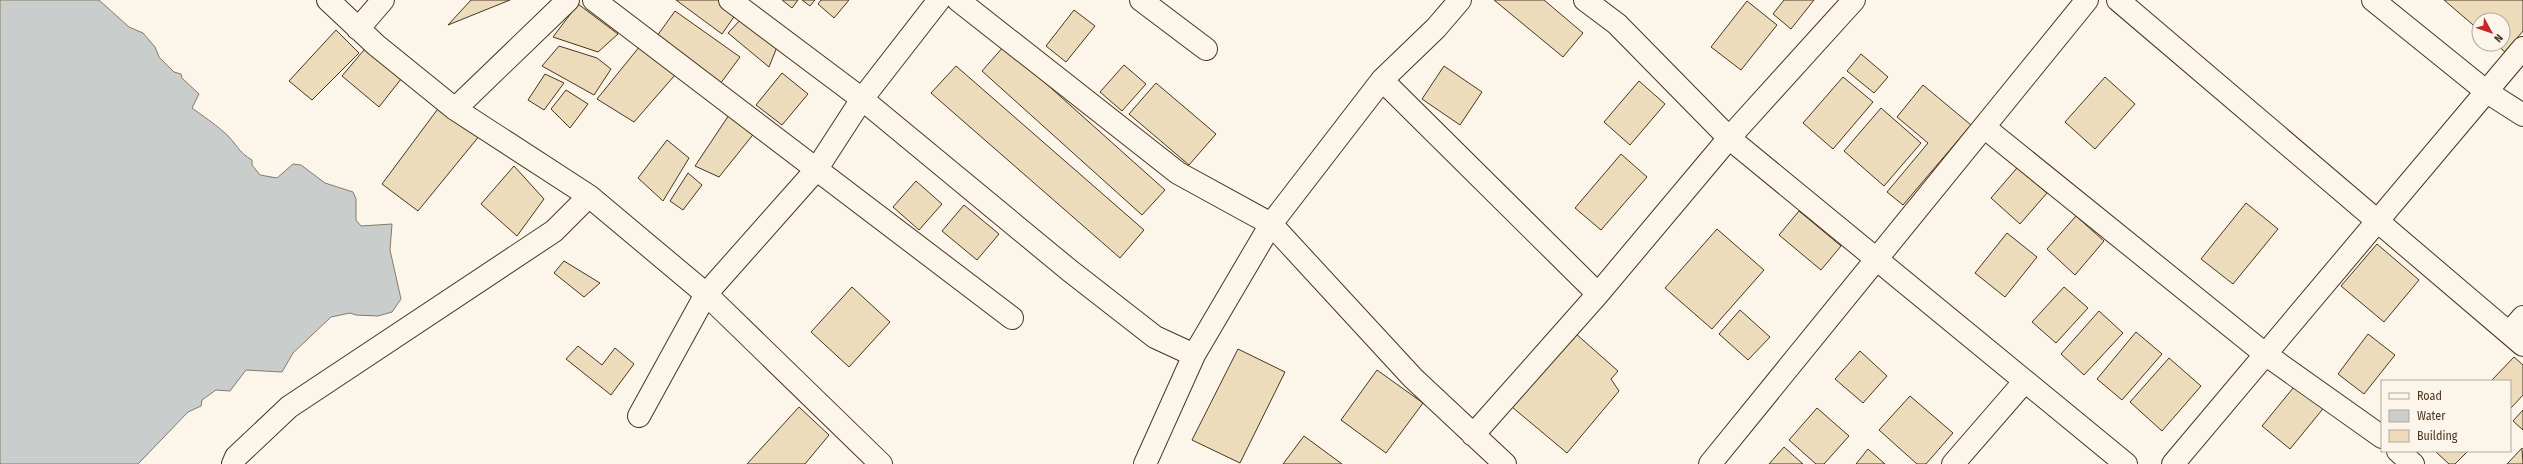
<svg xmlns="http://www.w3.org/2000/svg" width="2523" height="464" font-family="'Fira Sans Condensed',sans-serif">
	<rect width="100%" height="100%" fill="#fbf6e9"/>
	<path fill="#c9cecd" stroke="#887966" d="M 0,0 L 99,0 L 129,27 L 143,33 L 155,47 L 159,57 L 174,72 L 181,74 L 182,78 L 199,94 L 192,108 C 203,116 215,124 225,133 C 237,144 238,152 252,160 L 252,165 L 260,175 L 277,178 L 293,164 L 301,165 L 325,183 L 353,192 L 356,199 L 356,220 L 361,226 L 392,224 L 390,250 L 401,299 L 392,312 L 378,316 L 356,315 L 350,313 L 331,317 L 293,353 L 282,372 L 246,370 L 230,391 L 216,390 L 202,400 L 201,406 L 188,412 L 138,464 L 0,464 Z"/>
	<path fill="#ecdcbc" stroke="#4a3520" d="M 471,0 L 510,0 L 448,25 Z
		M 676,0 L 724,0 L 738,11 L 722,34 Z
		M 782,0 L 798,0 L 792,8 Z
		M 802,0 L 815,0 L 810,6 Z
		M 821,0 L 849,0 L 834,18 L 818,4 Z
		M 1494,0 L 1544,0 L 1583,33 L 1563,57 Z
		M 1784,0 L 1814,0 L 1791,29 L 1773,14 Z
		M 2444,0 L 2523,0 L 2523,31 L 2505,52 L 2496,44 L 2503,44 L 2503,20 L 2479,20 L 2479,30 Z
		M 1747,1 L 1777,25 L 1741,70 L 1711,47 Z
		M 578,4 L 618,34 L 598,52 L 553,37 Z
		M 1074,10 L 1095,26 L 1066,62 L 1046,46 Z
		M 675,11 L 740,57 L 720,84 L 657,36 Z
		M 743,17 L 779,42 L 769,67 L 728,33 Z
		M 336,30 L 359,53 L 312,100 L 289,81 Z
		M 369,44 L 405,74 L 379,107 L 342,76 Z
		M 559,46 L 597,58 L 611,69 L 594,95 L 542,66 Z
		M 640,46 L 675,75 L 634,122 L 597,99 Z
		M 1004,46 L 1165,190 L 1142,215 L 982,71 Z
		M 1861,54 L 1888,77 L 1874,93 L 1847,71 Z
		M 1124,65 L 1146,84 L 1122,111 L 1100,92 Z
		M 956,66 L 1144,230 L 1120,258 L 931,93 Z
		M 1444,66 L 1482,92 L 1460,125 L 1422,99 Z
		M 782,73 L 808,94 L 782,125 L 756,105 Z
		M 545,74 L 564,83 L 544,110 L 528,100 Z
		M 1843,77 L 1873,102 L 1833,149 L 1803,123 Z
		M 2105,77 L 2135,104 L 2095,149 L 2065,122 Z
		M 1639,81 L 1665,104 L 1630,145 L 1604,122 Z
		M 1156,83 L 1216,134 L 1189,165 L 1129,114 Z
		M 1923,85 L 1971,125 L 1903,205 L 1887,192 L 1928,143 L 1897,117 Z
		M 566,90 L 588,104 L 570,128 L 551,109 Z
		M 440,106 L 480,135 L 418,211 L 382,184 Z
		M 1881,108 L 1921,143 L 1884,186 L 1844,151 Z
		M 729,115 L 756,131 L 719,177 L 695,166 Z
		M 667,140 L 689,158 L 663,201 L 638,178 Z
		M 1621,154 L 1647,177 L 1601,230 L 1575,208 Z
		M 514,166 L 544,199 L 517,236 L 481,204 Z
		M 2017,168 L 2047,193 L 2020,224 L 1991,198 Z
		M 688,173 L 702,185 L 683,210 L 670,201 Z
		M 916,181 L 942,204 L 919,230 L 893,207 Z
		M 2246,203 L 2278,229 L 2233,284 L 2201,259 Z
		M 964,205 L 999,234 L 977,260 L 942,231 Z
		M 1799,211 L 1841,246 L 1821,270 L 1779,235 Z
		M 2076,216 L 2104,241 L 2075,275 L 2047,249 Z
		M 1717,229 L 1764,270 L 1712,329 L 1665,288 Z
		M 2007,233 L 2037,257 L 2005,297 L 1975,273 Z
		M 2377,244 L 2419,280 L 2384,322 L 2341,286 Z
		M 564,261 L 600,283 L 584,297 L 554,273 Z
		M 852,287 L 890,322 L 849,367 L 811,332 Z
		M 2064,287 L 2088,308 L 2056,343 L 2032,322 Z
		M 1740,310 L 1770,337 L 1748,360 L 1719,334 Z
		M 2099,311 L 2123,333 L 2084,375 L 2061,354 Z
		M 2136,332 L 2162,354 L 2122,400 L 2097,379 Z
		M 1575,333 L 1618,371 L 1611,379 L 1619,391 L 1567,453 L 1512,407 Z
		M 2368,334 L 2395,355 L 2364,394 L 2338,374 Z
		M 578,346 L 602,365 L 615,348 L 634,364 L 611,395 L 566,359 Z
		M 1238,349 L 1285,372 L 1240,463 L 1192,440 Z
		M 1860,351 L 1887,376 L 1863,403 L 1835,379 Z
		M 2514,357 L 2523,365 L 2523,395 L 2510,409 L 2510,381 L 2491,381 Z
		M 2169,358 L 2201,386 L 2162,431 L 2130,402 Z
		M 1377,370 L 1423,403 L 1386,453 L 1341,420 Z
		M 2298,382 L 2326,405 L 2290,449 L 2262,426 Z
		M 1910,396 L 1953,433 L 1926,464 L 1917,464 L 1879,430 Z
		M 799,407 L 829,435 L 805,464 L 747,464 Z
		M 1817,408 L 1849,436 L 1824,464 L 1816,464 L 1789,440 Z
		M 2523,410 L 2523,430 L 2513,421 Z
		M 1304,436 L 1342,464 L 1283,464 Z
		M 1784,447 L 1803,464 L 1769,464 Z
		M 2522,448 L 2523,464 L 2507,464 Z
		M 1868,449 L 1885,464 L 1856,464 Z
		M 2435,451 L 2468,451 L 2455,464 L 2449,464 Z"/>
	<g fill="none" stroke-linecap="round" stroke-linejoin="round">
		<g stroke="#4a3520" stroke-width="24">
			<path id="minor" d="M 328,0 L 376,45 L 455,109 L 589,196 L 706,294 L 881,464
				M 594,0 L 1012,318
				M 730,0 L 862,99 L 1069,270 L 1155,337 L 1194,355
				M 958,0 L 1178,173 L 1271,224 L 1413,378 L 1505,464
				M 1141,0 L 1206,49
				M 1585,0 L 1617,24 L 1729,138 L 2126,464
				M 2118,0 L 2523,345
				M 2373,0 L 2487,92 L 2523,115
				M 358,29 L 383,0
				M 1382,80 L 1598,294
				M 455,109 L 568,0
				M 1984,127 L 2265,354 L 2382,437
				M 2509,333 L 2523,317
				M 639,416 L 706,294 L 816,170 L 862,99 L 939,0
				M 1473,435 L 1598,294 L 1729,138 L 1854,0
				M 2398,451 L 2413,464
				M 233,464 L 236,457 L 289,407 L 554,231 L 589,196
				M 1145,464 L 1194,355 L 1271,224 L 1382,80 L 1436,28 L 1460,0
				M 1710,464 L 2087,0
				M 1953,464 L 2025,381
				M 2173,464 L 2523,48"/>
		</g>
		<use href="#minor" stroke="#fbf6e9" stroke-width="22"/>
	</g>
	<rect x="2381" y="380" width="130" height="72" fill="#fbf6e9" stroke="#b4a999"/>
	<rect x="2389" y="393" width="20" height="6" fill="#fbf6e9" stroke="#b4a999"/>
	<text x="2417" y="400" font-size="12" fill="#4a3520">Road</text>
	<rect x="2389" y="410" width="20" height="12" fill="#c9cecd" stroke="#b4a999"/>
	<text x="2417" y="420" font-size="12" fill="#4a3520">Water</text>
	<rect x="2389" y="430" width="20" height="12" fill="#ecdcbc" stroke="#b4a999"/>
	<text x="2417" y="440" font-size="12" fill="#4a3520">Building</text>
	<g transform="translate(2491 32) rotate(130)"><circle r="19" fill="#fbf6e9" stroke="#b4a999"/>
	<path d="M0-3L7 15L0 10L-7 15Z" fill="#c62828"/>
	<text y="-6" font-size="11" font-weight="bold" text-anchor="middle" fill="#4a3520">N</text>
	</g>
</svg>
